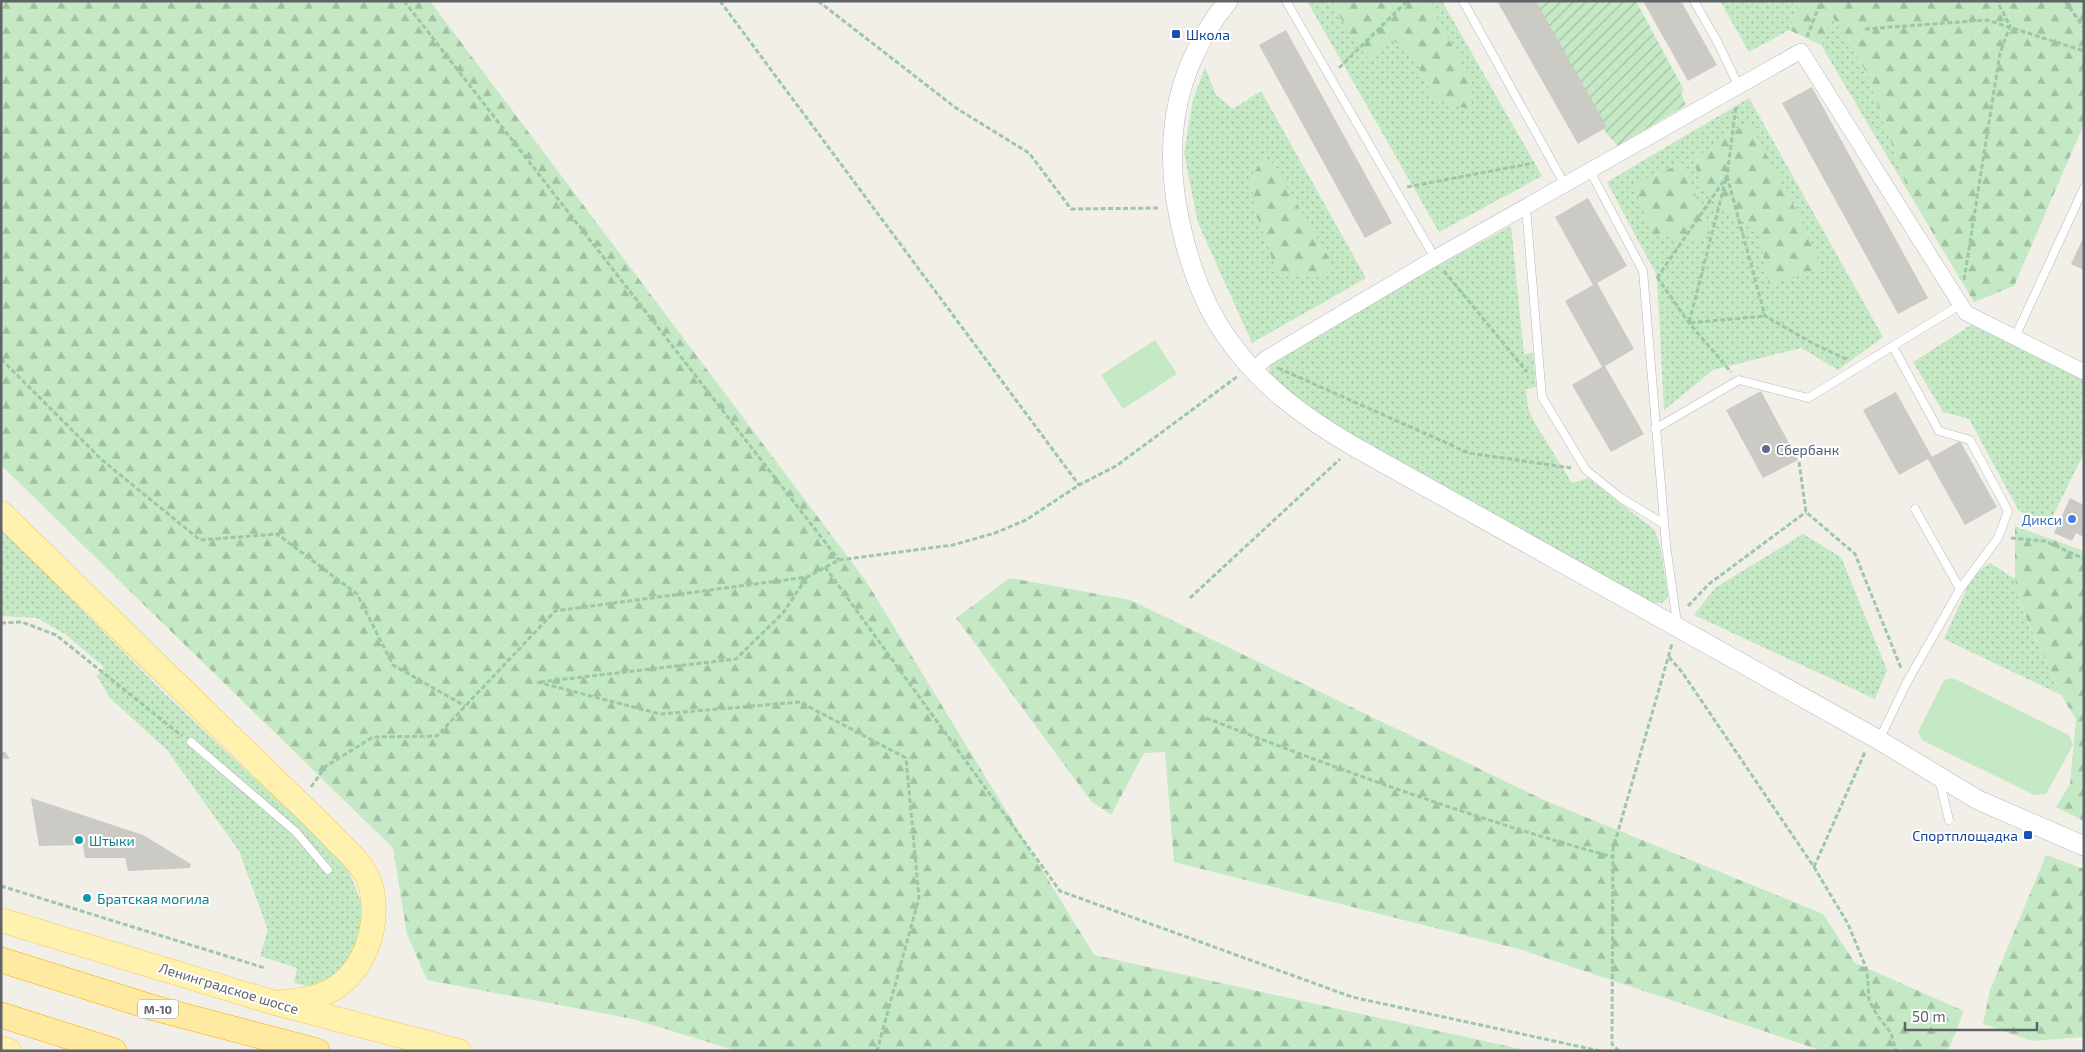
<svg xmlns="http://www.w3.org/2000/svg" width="2085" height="1052" font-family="'Exo 2',sans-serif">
	<defs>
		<pattern id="grass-dots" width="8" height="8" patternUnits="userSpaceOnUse" patternTransform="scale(1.25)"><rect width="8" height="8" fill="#c5e8c5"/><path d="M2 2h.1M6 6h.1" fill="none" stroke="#a3c0a4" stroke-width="1.8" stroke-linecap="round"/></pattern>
		<pattern id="forest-firs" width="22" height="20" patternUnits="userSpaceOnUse" patternTransform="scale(1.25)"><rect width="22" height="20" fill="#c5e8c5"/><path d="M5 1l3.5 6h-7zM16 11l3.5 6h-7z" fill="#a3c0a4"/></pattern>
		<pattern id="garden-furrows" width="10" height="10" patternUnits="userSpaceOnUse" patternTransform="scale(1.25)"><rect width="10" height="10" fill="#c5e8c5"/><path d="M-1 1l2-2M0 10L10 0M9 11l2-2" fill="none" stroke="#a3c0a4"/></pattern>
	</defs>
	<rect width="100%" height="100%" fill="#f1efe8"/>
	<path fill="url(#grass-dots)" d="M 1307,1 L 1442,1 L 1542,176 L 1439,232 Z
		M 1720,1 L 1800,1 L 1789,30 L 1749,52 Z
		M 1832,15 L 1865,70 L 1909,193 L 1821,45 Z
		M 1205,67 L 1216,95 L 1233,109 L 1261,91 L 1366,278 L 1252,343 L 1198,223 L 1184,153 L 1193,100 Z
		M 1749,98 L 1883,337 L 1838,370 L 1801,348 L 1713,370 L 1664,410 L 1657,276 L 1607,182 Z
		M 1511,226 L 1524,354 L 1533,353 L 1536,387 L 1526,389 L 1528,408 L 1533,420 L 1572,483 L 1588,478 L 1655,530 L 1660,545 L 1668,595 L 1667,599 L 1662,603 L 1654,603 C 1576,560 1499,517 1422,473 C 1391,456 1281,399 1269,370 L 1272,360 L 1290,346 Z
		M 1971,325 L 2084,379 L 2084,453 L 2050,522 L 2019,511 L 1969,419 L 1943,412 L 1913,362 Z
		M 1,528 L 161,690 L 346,864 L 361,902 L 362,928 L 356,948 L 336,975 L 310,986 L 294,983 L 297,968 L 260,956 L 268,930 L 239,851 L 167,750 L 110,698 L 97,676 L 104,667 L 65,634 L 37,618 L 1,616 Z
		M 1803,534 L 1841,557 L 1887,670 L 1875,699 L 1694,615 L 1715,588 Z
		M 1990,563 L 2015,579 L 2021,607 L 2061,695 L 1944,639 L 1973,575 Z"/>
	<path fill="url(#forest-firs)" d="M 1,1 L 430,1 L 866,581 L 1094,955 L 1529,1051 L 737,1051 L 633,1019 L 427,980 L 407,934 L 393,848 L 1,465 Z
		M 1333,1 L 1428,1 L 1472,82 L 1472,110 L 1433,99 L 1413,55 L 1389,37 L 1370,61 L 1348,33 Z
		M 1800,1 L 2084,1 L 2084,124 L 2014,286 L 1974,302 L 1909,193 L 1865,70 L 1832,16 L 1821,45 L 1789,30 Z
		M 1749,122 L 1799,216 L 1823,269 L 1769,285 L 1758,229 L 1726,212 L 1703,191 L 1693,159 Z
		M 1267,154 L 1331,261 L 1324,278 L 1277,273 L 1257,216 L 1250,178 Z
		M 1683,163 L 1710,233 L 1679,246 L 1673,236 L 1652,234 L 1634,184 Z
		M 2015,526 L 2084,551 L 2084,821 L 2056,807 L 2070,784 L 2076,719 L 2061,695 L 2021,606 L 2015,579 Z
		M 1010,578 L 1130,600 L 1544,800 L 1823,914 L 1855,963 L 1964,1011 L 1948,1051 L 1823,1051 L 1519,949 L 1174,862 L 1165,752 L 1144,753 L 1111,815 L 1091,801 L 956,618 Z
		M 2046,855 L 2084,869 L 2084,1037 L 2032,1041 L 1983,1024 L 1990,990 Z"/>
	<path fill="#c5e8c5" d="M 1155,340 L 1177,374 L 1123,409 L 1101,375 Z
		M 1953,678 L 2069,735 L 2073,745 L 2046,794 L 2034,795 L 1922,740 L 1918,732 L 1944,680 Z"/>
	<path fill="url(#garden-furrows)" d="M 1532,1 L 1636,1 L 1684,90 L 1681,93 L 1686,105 L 1618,146 L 1606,133 Z"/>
	<path fill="#cccac5" d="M 1497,1 L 1536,1 L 1607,127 L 1578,144 Z
		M 1643,1 L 1681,1 L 1717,65 L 1688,81 Z
		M 1286,30 L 1392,223 L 1365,238 L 1259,45 Z
		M 1812,87 L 1928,298 L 1898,314 L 1782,103 Z
		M 1588,198 L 1627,266 L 1597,283 L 1634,349 L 1605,366 L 1644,434 L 1611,452 L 1572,385 L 1602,367 L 1565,301 L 1593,285 L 1555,217 Z
		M 2084,236 L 2084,270 L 2071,264 Z
		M 1761,391 L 1798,460 L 1763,478 L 1726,410 Z
		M 1896,392 L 1932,457 L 1960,441 L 1997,507 L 1965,525 L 1928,459 L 1899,475 L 1863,410 Z
		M 2070,498 L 2084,505 L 2084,537 L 2076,533 L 2072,541 L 2054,533 Z
		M 1,752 L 5,752 L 10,759 L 1,758 Z
		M 31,798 L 143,835 L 191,864 L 190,868 L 128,871 L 125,858 L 85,858 L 83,845 L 39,846 Z"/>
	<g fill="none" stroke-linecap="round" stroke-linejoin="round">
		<g stroke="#b5b8bc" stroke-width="9">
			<path id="service" d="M 1286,1 L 1435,258
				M 1463,1 L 1565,185
				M 1694,1 L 1718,43 L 1739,87
				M 1590,171 L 1643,271 L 1666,545 L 1677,623
				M 1526,207 L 1542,397 L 1586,470 L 1621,498 L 1664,524
				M 2015,337 L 2084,188
				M 1893,347 L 1939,431 L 1970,440 L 2008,511 L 1998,538 L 1960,589
				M 1655,429 L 1739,380 L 1808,398 L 1960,305
				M 1879,740 L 1907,682 L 1960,589 L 1915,509
				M 191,742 L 296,832 L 328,870
				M 1939,779 L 1949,820"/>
		</g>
		<g stroke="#b5b8bc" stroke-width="16">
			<path id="minor" d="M 1254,370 L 1265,359 L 1435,258 L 1801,51 L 1966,313 L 2084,372"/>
		</g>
		<g stroke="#b5b8bc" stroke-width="20">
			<path id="tertiary" d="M 1228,1 C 1169,74 1161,155 1185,243 C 1194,277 1207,310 1228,339 C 1260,385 1305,418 1353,446 L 1879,740 L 1978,800 L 2084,846"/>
		</g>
		<g stroke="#f2c960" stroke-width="25">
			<path id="primary" d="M 1,513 C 91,601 182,689 272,777 C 294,798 316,819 337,841 C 348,852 362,864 368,878 C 383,916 368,971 330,991 C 313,1000 293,1001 275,1003
				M 1,920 L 275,1003 L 459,1051
				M 1,1048 L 9,1051"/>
		</g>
		<g stroke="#f9ab00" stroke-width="26">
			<path id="trunk" d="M 1,960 L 154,1008 L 317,1051
				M 1,1015 L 114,1051"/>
		</g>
		<path stroke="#9cc7a9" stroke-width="3" stroke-dasharray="5 2.5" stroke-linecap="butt" d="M 404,1 L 839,560
			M 720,1 L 1079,485
			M 818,1 L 956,108 L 1029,153 L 1071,209 L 1160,208
			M 2065,1 L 2084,28
			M 1865,29 L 1987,20 L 2084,51
			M 1807,37 L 1821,1
			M 1339,68 L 1407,1
			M 1727,176 L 1765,316 L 1814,344 L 1848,360
			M 1726,179 L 1689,323 L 1765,316
			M 1407,187 L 1534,163
			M 1444,271 L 1527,372
			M 1657,277 L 1689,323 L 1731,372
			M 1657,278 L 1727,176 L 1736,106
			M 1964,280 L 2000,53 L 2010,26 L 1997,1
			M 1,359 L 102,460 L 200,540 L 277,534 L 357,594 L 393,665 L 465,706
			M 1278,368 L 1469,453 L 1571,468
			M 1799,462 L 1806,512 L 1855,554 L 1901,668
			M 2011,538 L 2045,541 L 2084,559
			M 825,567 L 1060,891 L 1352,997 L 1600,1051
			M 1190,598 L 1340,459
			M 1688,606 L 1709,584 L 1806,512
			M 1,623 L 22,622 L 56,635 L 182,736
			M 1669,657 L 1682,672 L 1814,867 L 1848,924 L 1867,970 L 1869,1000 L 1877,1015 L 1891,1033 L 1896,1051
			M 537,682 L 660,714 L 800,702 L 906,758 L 919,898 L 877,1051
			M 540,682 L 736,659 L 783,613 L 807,577
			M 1206,718 C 1340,770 1474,819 1613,857
			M 311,787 L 326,766 L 373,737 L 437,736 L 555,611 L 807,577 L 839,560 L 953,545 L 995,533 L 1026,520 L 1079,485 L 1116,466 L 1238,376
			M 1814,867 L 1865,752
			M 1,886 L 265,968
			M 1619,1051 L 1612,1044 L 1613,849 L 1672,644"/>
		<use href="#service" stroke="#fff" stroke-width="8"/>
		<use href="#minor" stroke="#fff" stroke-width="15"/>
		<use href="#tertiary" stroke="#fff" stroke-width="19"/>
		<use href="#primary" stroke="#fff2af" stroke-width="24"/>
		<use href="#trunk" stroke="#feeaa1" stroke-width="25"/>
	</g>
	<g fill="#1a4fb4" stroke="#fff" stroke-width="2">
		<rect x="1171" y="29" width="10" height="10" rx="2.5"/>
		<rect x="2023" y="830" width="10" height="10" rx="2.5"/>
	</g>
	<circle fill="#5c6f8a" stroke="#fff" stroke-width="2" cx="1766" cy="449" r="5"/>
	<circle fill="#3f7fe0" stroke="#fff" stroke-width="2" cx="2072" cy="519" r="5"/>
	<g fill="#0f9aa8" stroke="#fff" stroke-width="2">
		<circle cx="79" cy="840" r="5"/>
		<circle cx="87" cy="898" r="5"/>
	</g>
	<g text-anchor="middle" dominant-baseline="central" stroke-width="4" stroke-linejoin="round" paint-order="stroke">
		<rect fill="#fff" stroke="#8f9295" stroke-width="1" x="138" y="999.5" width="40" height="19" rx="4"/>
		<g font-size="12" font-weight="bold" fill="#5f6368">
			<text x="158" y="1009">М-10</text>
		</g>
		<g font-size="14" fill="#164399" stroke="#fff" text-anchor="start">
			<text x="1186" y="34">Школа</text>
			<text x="2018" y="835" text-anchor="end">Спортплощадка</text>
		</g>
		<g font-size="14" fill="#4e5e75" stroke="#fff" text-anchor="start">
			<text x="1776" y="449">Сбербанк</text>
		</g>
		<g font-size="14" fill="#366cbe" stroke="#fff" text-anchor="end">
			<text x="2062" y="519">Дикси</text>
		</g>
		<g font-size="14" fill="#0d838f" stroke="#fff" text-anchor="start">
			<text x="89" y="840">Штыки</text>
			<text x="97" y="898">Братская могила</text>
		</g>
		<g font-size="14" fill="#5f6368" stroke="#fff">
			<text transform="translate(229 988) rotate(17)">Ленинградское шоссе</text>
		</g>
	</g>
	<rect width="2085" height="1052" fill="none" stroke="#5f6368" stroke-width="5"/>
	<path d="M1905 1022v8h132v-8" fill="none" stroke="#5f6368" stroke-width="2.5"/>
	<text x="1912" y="1022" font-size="15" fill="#5f6368" stroke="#ffffff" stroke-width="4" paint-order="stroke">50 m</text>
</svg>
